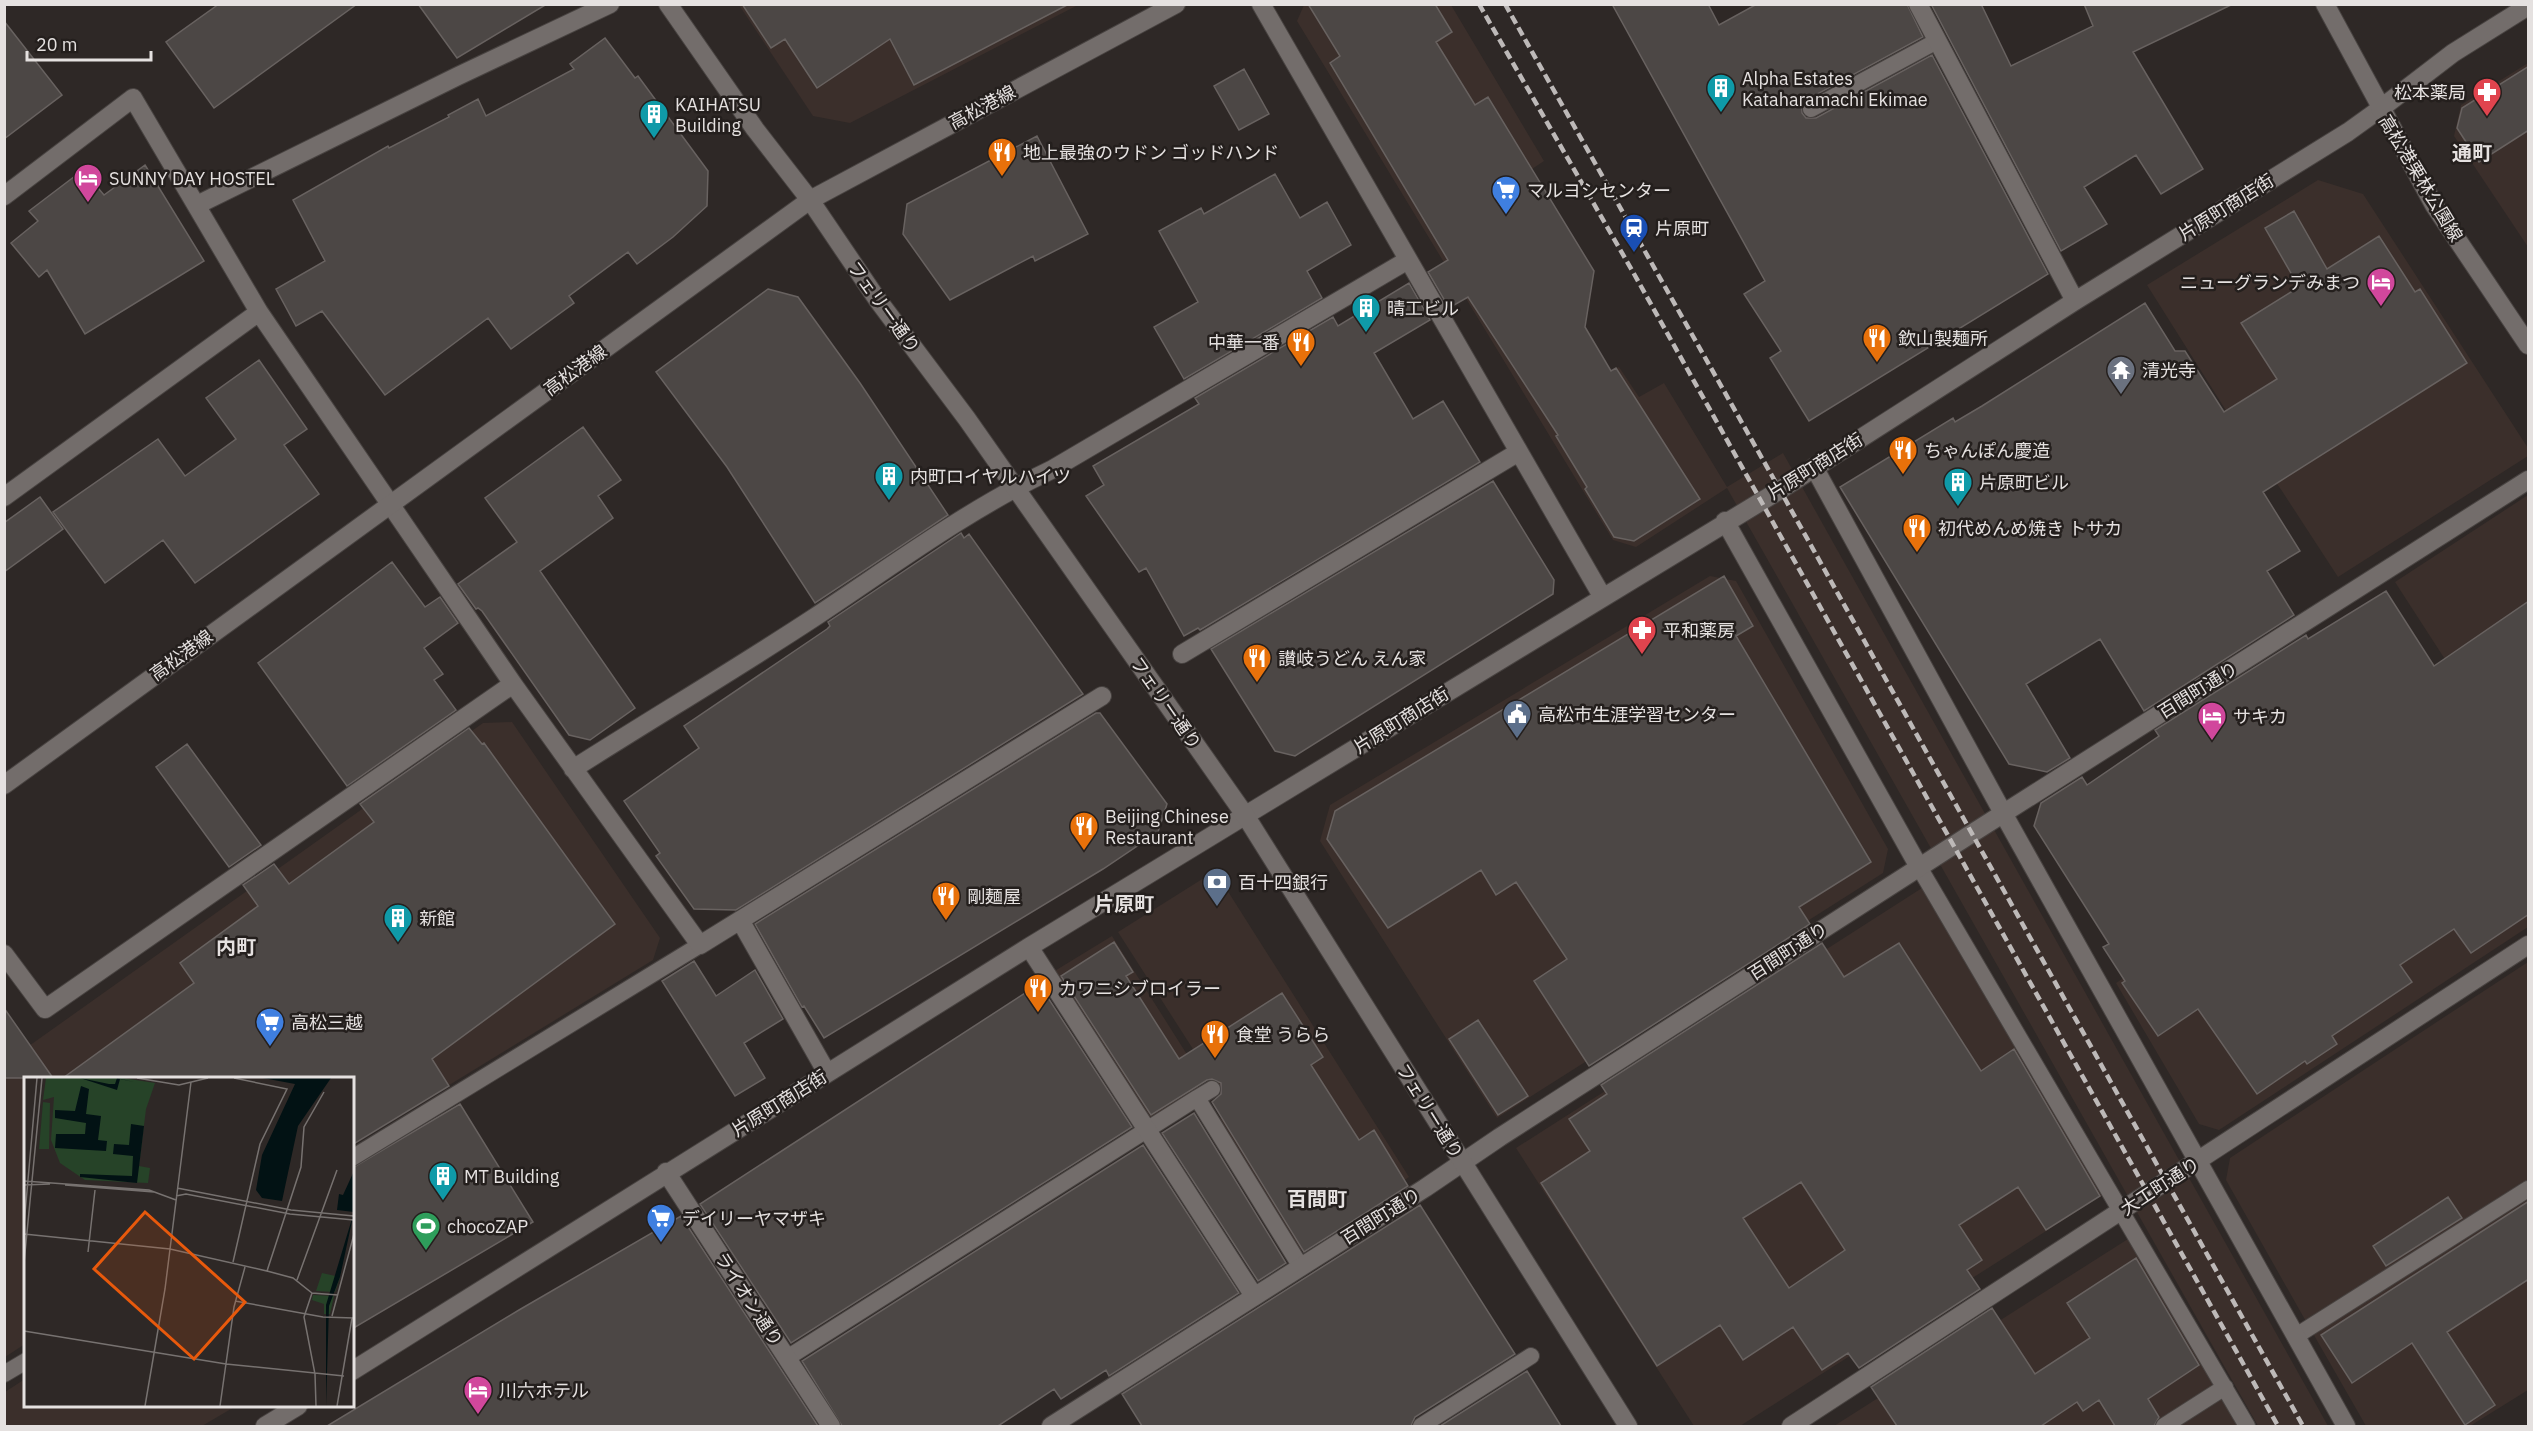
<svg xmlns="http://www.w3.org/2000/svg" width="2533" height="1431" font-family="'IBM Plex Sans','Noto Sans JP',sans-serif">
	<rect width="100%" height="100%" fill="#2e2826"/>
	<path fill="#3b2f2b" d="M 739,5 L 1078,5 L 850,123 L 813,116 Z
		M 1304,5 L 1451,5 L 1544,161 L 1532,169 L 1594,272 L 1585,327 L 1611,371 L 1619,367 L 1639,397 L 1664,383 L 1727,487 L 1783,453 L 2328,1426 L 2258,1426 L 1727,488 L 1636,547 L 1613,540 L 1297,21 Z
		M 2528,63 L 2528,247 L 2454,136 L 2461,105 Z
		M 2318,180 L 2363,194 L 2528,448 L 2528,456 L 2338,577 L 2282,491 L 2232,420 L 2147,285 Z
		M 2528,495 L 2528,927 L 2219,1130 L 2199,1124 L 2116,983 L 2494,735 L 2395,582 Z
		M 1710,576 L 1736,581 L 1888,849 L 1883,873 L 1497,1118 L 1320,841 L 1330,805 Z
		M 512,722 L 660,938 L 653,960 L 353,1144 L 352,1078 L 26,1078 L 25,1344 L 5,1357 L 5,1063 L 483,723 Z
		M 1215,871 L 1409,1177 L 1297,1253 L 1216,1121 L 1232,1110 L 1118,932 Z
		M 1922,888 L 2109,1191 L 1740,1426 L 1694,1426 L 1516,1148 Z
		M 1112,936 L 1200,1075 L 1197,1093 L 1150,1124 L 1053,972 Z
		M 2528,962 L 2528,1185 L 2308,1325 L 2226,1180 L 2230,1158 Z
		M 2528,1195 L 2528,1390 L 2470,1426 L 2366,1426 L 2311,1330 Z
		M 2128,1239 L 2220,1384 L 2155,1426 L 1834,1426 Z
		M 25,1379 L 26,1406 L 236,1406 L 202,1426 L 5,1426 L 5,1392 Z
		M 2222,1396 L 2239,1426 L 2175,1426 Z"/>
	<path fill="#4c4745" stroke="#686260" stroke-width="1.5" fill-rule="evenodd" d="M 219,4 L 357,4 L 214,108 L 166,42 Z
		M 418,4 L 547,4 L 457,58 Z
		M 742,4 L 1069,4 L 914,85 L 890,39 L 817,88 L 785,39 L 771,48 Z
		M 1308,4 L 1435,4 L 1452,32 L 1436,42 L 1475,105 L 1488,97 L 1594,271 L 1585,327 L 1611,371 L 1616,368 L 1700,499 L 1634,541 L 1614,537 L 1585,489 L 1587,487 L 1556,436 L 1558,435 L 1468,297 L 1449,308 L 1428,272 L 1448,260 L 1330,63 L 1340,56 Z
		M 1612,4 L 1708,4 L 1719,25 L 1757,4 L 1907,4 L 1923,37 L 1806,100 L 1802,104 L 1802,113 L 1806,118 L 1816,118 L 1932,55 L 2048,274 L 1809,421 L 1770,358 L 1781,351 L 1744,294 L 1765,281 Z
		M 1931,4 L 1981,4 L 2011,66 L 2093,26 L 2084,4 L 2233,4 L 2133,52 L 2203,169 L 2161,194 L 2136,155 L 2084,187 L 2107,224 L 2061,251 Z
		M 4,21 L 62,95 L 4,139 Z
		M 605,38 L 635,78 L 638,76 L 708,171 L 707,206 L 673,237 L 637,264 L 628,252 L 569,296 L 574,303 L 511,349 L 488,318 L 385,395 L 322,311 L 296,326 L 276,289 L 325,261 L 293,200 L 388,146 L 389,148 L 449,117 L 448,115 L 478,99 L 486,116 L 574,69 L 570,64 Z
		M 2529,66 L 2529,130 L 2479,162 L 2457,128 L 2462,108 Z
		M 1244,69 L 1269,114 L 1239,130 L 1214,86 Z
		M 1037,136 L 1088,234 L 1035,261 L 1033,256 L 950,300 L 903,234 L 907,204 Z
		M 145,165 L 204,261 L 85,334 L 47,270 L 39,277 L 11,243 L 38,221 L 29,211 L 83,170 L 104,195 Z
		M 1275,174 L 1300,218 L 1327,202 L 1351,245 L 1307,271 L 1322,298 L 1184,379 L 1154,327 L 1198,302 L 1159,231 L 1201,208 L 1204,214 Z
		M 2294,211 L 2327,269 L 2379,236 L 2415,292 L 2420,289 L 2467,363 L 2263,492 L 2300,551 L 2267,571 L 2294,615 L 2144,711 L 2100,639 L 2026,684 L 2070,758 L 2047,772 L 2009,764 L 1840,487 L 1953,418 L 1955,422 L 1982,406 L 2145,303 L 2175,351 L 2185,351 L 2224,412 L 2277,379 L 2241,323 L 2299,287 L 2265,228 Z
		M 1409,283 L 1430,320 L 1374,353 L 1413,419 L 1443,401 L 1480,462 L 1200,630 L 1198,628 L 1184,636 L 1146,568 L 1139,572 L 1086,496 L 1104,485 L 1093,466 L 1199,404 L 1195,398 L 1333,317 L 1338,326 Z
		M 768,289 L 798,297 L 860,383 L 948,515 L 815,603 L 727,467 L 656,372 Z
		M 259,360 L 307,429 L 284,445 L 319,494 L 195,583 L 163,540 L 105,583 L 53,512 L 158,439 L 185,476 L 236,439 L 206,398 Z
		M 583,427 L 621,480 L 598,496 L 613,518 L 540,571 L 635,708 L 590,740 L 569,735 L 482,611 L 478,608 L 476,609 L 458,584 L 517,542 L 485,498 Z
		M 1493,481 L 1554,580 L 1553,594 L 1295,756 L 1275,751 L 1211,649 Z
		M 40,497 L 63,529 L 4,572 L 4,523 Z
		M 961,533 L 964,538 L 969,534 L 1083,694 L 736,910 L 694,909 L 656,856 L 660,853 L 624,801 L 699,748 L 684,726 L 827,629 L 830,626 L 828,622 Z
		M 392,562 L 425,607 L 440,597 L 458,623 L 424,648 L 443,674 L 434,680 L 456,710 L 347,786 L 258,663 Z
		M 1724,576 L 1753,626 L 1736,636 L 1871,862 L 1799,907 L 1810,924 L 1589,1066 L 1534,981 L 1567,959 L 1516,882 L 1496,895 L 1481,870 L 1388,928 L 1327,839 L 1335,811 Z
		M 2386,591 L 2434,666 L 2529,601 L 2529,914 L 2471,953 L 2454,929 L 2400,965 L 2412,982 L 2332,1036 L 2337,1044 L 2307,1064 L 2305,1061 L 2257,1094 L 2198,1009 L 2158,1036 L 2122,983 L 2125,981 L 2103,947 L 2109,944 L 2034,826 L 2041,803 L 2082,777 L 2087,785 L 2159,736 L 2155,730 L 2306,635 L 2308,639 Z
		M 1096,713 L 1100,713 L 1167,804 L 1158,832 L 1103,869 L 824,1038 L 804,1006 L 802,1007 L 755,924 Z
		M 469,728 L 482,744 L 484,743 L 615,924 L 432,1059 L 449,1086 L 352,1145 L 352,1078 L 63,1078 L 194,983 L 180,963 L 258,906 L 243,885 L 274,864 L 289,884 L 374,822 L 360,804 Z
		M 187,744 L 261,845 L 229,867 L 156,767 Z
		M 1114,942 L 1133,972 L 1126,976 L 1179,1059 L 1282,993 L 1323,1057 L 1311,1065 L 1359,1140 L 1374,1130 L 1408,1186 L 1304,1252 L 1212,1102 L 1221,1094 L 1221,1083 L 1212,1079 L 1207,1080 L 1151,1115 L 1061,976 Z
		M 1822,943 L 1844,977 L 1899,943 L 1981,1071 L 2014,1049 L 2100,1196 L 2046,1230 L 2018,1187 L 1959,1225 L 1982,1260 L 1967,1270 L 1980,1289 L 1859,1368 L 1848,1353 L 1822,1370 L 1793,1327 L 1743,1360 L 1720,1325 L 1657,1366 L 1541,1183 L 1590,1151 L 1569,1119 L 1607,1094 L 1601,1085 ZM 1801,1182 L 1845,1250 L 1789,1288 L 1743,1218 Z
		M 694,961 L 716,996 L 755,970 L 783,1019 L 744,1043 L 765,1078 L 735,1096 L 662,981 Z
		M 1039,984 L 1132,1127 L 791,1343 L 700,1204 Z
		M 4,1008 L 53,1078 L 4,1078 Z
		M 1478,1020 L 1528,1096 L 1498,1115 L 1449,1039 Z
		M 460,1104 L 533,1222 L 352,1329 L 352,1168 Z
		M 1194,1113 L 1286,1263 L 1258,1281 L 1162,1133 Z
		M 1143,1145 L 1239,1293 L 1109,1376 L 1106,1370 L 1061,1399 L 1054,1389 L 998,1426 L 842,1426 L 802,1361 Z
		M 2448,1197 L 2462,1218 L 2386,1266 L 2373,1246 Z
		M 2529,1201 L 2529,1279 L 2447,1332 L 2495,1405 L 2465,1425 L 2412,1343 L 2352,1383 L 2321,1335 Z
		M 1420,1205 L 1515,1354 L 1415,1417 L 1411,1426 L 1142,1426 L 1122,1394 Z
		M 681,1216 L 818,1426 L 327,1426 L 519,1310 Z
		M 2136,1258 L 2199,1365 L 2148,1399 L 2159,1417 L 2154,1426 L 2115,1426 L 2099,1400 L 2083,1411 L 2077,1402 L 2041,1426 L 1897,1426 L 1871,1387 L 1992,1308 L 2035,1374 L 2090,1338 L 2067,1303 Z
		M 1527,1371 L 1561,1426 L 1440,1426 Z"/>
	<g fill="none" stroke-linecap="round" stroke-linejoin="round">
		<g stroke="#484341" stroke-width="18">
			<path id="lane" d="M 1811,109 L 1937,41
				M 1919,867 L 2247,1426
				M 1212,1089 L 1197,1098 L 1301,1267
				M 352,1158 L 700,945
				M 2296,1336 L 2528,1189
				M 787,1358 L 1197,1098
				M 4,1374 L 26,1361
				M 1421,1426 L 1531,1356
				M 2164,1426 L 2225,1387"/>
		</g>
		<g stroke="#484341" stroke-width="20">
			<path id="street" d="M 1261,4 L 1602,596
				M 1918,4 L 2075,301
				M 4,196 L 133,98 L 259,312 L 513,684 L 700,945 L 1102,696
				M 197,205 L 458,76 L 610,4
				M 1814,467 L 2003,813 L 2346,1426
				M 4,497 L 259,312
				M 1725,521 L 1919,867
				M 1182,654 L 1517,453
				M 573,769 C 653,718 736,669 815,617 C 892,566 967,510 1051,470 L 1408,260
				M 740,920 L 827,1073
				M 1029,947 L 1254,1296
				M 4,954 L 45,1009 L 513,684
				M 666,1172 L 831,1426
				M 352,1371 L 1029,947 L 1780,490 L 2075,301 L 2348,132 L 2380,109
				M 265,1426 L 298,1406
				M 1051,1426 L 1425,1188 L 1500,1137 L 1971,834 L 2528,480
				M 1791,1426 L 2528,945"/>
		</g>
		<g stroke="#484341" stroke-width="20">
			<path id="secondary" d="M 668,4 L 755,129 L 810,200 L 877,299 L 967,419 L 1245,815 L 1628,1426
				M 2325,4 L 2434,205 L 2528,345
				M 2380,109 L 2453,53 L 2528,6
				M 4,785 L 810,200 L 1176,4"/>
		</g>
		<use href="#lane" stroke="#736d6b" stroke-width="16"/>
		<use href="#street" stroke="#736d6b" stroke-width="18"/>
		<use href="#secondary" stroke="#736d6b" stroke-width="18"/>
		<path stroke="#bdb9b8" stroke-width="4.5" stroke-dasharray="9 4.5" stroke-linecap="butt" d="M 1479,4 L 1633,272 L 2278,1426
			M 1505,4 L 1780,490 L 2303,1426"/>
	</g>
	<defs>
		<g id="building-pin" transform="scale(1.5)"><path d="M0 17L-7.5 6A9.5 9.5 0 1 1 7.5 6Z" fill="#0f9aa8" stroke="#241f1d"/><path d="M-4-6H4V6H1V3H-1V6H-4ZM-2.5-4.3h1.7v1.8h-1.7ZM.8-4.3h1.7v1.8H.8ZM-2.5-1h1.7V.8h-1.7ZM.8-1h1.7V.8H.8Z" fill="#fff"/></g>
		<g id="pharmacy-pin" transform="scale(1.5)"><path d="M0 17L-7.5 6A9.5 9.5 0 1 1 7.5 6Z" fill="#e0444e" stroke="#241f1d"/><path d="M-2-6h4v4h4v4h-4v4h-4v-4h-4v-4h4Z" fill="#fff"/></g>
		<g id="restaurant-pin" transform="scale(1.5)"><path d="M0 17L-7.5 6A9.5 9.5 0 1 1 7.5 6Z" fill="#e8710a" stroke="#241f1d"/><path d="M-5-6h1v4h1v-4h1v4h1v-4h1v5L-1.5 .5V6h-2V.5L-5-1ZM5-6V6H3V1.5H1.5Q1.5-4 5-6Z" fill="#fff"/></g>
		<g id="hotel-pin" transform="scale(1.5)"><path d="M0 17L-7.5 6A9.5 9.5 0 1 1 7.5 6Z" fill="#d1479c" stroke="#241f1d"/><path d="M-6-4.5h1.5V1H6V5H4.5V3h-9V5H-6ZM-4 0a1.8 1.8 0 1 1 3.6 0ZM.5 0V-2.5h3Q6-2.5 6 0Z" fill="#fff"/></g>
		<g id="supermarket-pin" transform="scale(1.5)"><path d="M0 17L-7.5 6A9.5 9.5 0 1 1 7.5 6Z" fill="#3f7fe0" stroke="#241f1d"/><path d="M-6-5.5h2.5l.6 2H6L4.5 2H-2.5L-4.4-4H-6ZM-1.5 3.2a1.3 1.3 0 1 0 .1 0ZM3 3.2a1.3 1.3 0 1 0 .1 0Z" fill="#fff"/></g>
		<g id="station-pin" transform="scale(1.5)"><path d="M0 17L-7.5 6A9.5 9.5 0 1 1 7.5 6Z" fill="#1a4fb4" stroke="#241f1d"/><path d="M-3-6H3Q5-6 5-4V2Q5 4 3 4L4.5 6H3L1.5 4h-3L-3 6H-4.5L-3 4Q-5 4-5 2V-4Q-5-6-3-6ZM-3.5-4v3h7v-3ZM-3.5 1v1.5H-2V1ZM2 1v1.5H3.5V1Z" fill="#fff"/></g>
		<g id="temple-pin" transform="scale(1.5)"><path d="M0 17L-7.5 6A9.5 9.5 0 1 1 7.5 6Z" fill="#6b7280" stroke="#241f1d"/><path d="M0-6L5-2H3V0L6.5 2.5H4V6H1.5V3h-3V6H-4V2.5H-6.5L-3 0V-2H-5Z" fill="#fff"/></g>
		<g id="civic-pin" transform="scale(1.5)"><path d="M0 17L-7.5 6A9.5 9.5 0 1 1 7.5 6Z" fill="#5c6f8a" stroke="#241f1d"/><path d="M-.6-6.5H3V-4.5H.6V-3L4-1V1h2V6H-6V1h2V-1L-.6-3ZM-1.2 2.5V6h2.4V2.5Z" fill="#fff"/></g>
		<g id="bank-pin" transform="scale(1.5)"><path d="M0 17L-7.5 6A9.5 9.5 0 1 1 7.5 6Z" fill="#5c6f8a" stroke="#241f1d"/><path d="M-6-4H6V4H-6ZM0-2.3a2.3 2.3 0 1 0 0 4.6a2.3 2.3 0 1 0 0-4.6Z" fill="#fff"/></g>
		<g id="stadium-pin" transform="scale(1.5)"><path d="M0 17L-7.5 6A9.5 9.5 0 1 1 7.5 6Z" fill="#2e9e5b" stroke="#241f1d"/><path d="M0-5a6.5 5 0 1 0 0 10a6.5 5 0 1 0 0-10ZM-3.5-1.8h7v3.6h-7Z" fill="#fff"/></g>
	</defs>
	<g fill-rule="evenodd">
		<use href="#building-pin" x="1721" y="88"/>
		<use href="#pharmacy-pin" x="2487" y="92"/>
		<use href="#building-pin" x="654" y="114"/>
		<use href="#restaurant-pin" x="1002" y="152"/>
		<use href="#hotel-pin" x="88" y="178"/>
		<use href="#supermarket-pin" x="1506" y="190"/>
		<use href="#station-pin" x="1634" y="228"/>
		<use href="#hotel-pin" x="2381" y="282"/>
		<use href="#building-pin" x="1366" y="308"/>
		<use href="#restaurant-pin" x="1877" y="338"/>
		<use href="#restaurant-pin" x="1301" y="342"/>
		<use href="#temple-pin" x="2121" y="370"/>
		<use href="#restaurant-pin" x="1903" y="450"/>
		<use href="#building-pin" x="889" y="476"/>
		<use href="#building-pin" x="1958" y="482"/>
		<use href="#restaurant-pin" x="1917" y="528"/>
		<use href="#pharmacy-pin" x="1642" y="630"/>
		<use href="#restaurant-pin" x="1257" y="658"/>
		<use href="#civic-pin" x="1517" y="714"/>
		<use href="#hotel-pin" x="2212" y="716"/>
		<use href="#restaurant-pin" x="1084" y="826"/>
		<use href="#bank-pin" x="1217" y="882"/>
		<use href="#restaurant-pin" x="946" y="896"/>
		<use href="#building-pin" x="398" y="918"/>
		<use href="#restaurant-pin" x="1038" y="988"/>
		<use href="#supermarket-pin" x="270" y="1022"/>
		<use href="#restaurant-pin" x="1215" y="1034"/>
		<use href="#building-pin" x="443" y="1176"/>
		<use href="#supermarket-pin" x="661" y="1218"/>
		<use href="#stadium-pin" x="426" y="1226"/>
		<use href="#hotel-pin" x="478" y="1390"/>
	</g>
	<g text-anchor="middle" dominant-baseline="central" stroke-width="5" stroke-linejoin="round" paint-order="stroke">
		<g font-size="18" fill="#e5e1e0" stroke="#241f1d" text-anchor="start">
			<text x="1742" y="78">Alpha Estates<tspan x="1742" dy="21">Kataharamachi Ekimae</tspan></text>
			<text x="2466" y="92" text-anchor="end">松本薬局</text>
			<text x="675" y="104">KAIHATSU<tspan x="675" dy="21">Building</tspan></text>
			<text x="1023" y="152">地上最強のウドン ゴッドハンド</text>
			<text x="109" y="178">SUNNY DAY HOSTEL</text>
			<text x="1527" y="190">マルヨシセンター</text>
			<text x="1655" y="228">片原町</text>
			<text x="2360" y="282" text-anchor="end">ニューグランデみまつ</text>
			<text x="1387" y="308">晴工ビル</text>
			<text x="1898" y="338">欽山製麺所</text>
			<text x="1280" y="342" text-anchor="end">中華一番</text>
			<text x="2142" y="370">清光寺</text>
			<text x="1924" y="450">ちゃんぽん慶造</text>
			<text x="910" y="476">内町ロイヤルハイツ</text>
			<text x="1979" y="482">片原町ビル</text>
			<text x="1938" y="528">初代めんめ焼き トサカ</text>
			<text x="1663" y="630">平和薬房</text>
			<text x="1278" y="658">讃岐うどん えん家</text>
			<text x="1538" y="714">高松市生涯学習センター</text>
			<text x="2233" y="716">サキカ</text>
			<text x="1105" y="816">Beijing Chinese<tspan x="1105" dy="21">Restaurant</tspan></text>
			<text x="1238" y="882">百十四銀行</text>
			<text x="967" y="896">剛麺屋</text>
			<text x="419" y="918">新館</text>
			<text x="1059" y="988">カワニシブロイラー</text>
			<text x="291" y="1022">高松三越</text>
			<text x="1236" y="1034">食堂 うらら</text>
			<text x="464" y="1176">MT Building</text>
			<text x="682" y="1218">デイリーヤマザキ</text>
			<text x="447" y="1226">chocoZAP</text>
			<text x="499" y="1390">川六ホテル</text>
		</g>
		<g font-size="18" fill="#e5e1e0" stroke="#241f1d">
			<text transform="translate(982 107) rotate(-28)">高松港線</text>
			<text transform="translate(2421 178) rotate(59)">高松港栗林公園線</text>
			<text transform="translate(2226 207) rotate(-32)">片原町商店街</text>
			<text transform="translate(884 307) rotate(54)">フェリー通り</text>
			<text transform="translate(575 370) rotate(-36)">高松港線</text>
			<text transform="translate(1815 466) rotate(-32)">片原町商店街</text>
			<text transform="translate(181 655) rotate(-36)">高松港線</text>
			<text transform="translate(2198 690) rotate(-32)">百間町通り</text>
			<text transform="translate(1166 703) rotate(55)">フェリー通り</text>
			<text transform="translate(1401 720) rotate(-32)">片原町商店街</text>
			<text transform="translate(1788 951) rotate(-33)">百間町通り</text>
			<text transform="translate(779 1103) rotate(-32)">片原町商店街</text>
			<text transform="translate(1430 1111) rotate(58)">フェリー通り</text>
			<text transform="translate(2160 1186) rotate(-33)">大工町通り</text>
			<text transform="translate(1381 1216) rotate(-32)">百間町通り</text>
			<text transform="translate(749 1299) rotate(57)">ライオン通り</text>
		</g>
		<g font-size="20" font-weight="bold" fill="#e5e1e0" stroke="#241f1d">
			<text x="2472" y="152">通町</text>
			<text x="1124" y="903">片原町</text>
			<text x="236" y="946">内町</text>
			<text x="1317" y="1198">百間町</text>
		</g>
	</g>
	<g transform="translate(24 1077)">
		<rect width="330" height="330" fill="#2e2826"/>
		<path d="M 22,1 L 99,1 L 131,6 L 122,32 L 115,89 L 126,91 L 124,106 L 61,103 L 36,86 L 27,63 L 30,20 L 19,23 ZM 19,25 L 26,26 L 25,72 L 15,72 ZM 298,196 L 316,200 L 311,215 L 292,214 ZM 289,218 L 310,219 L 306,237 L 300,237 L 300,227 L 288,223 Z" fill="#264328"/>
		<path d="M 56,1 L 85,7 L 91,7 L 93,1 L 110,5 L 96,2 L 93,13 ZM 239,1 L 307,1 L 274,49 L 258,124 L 238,121 L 232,113 L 238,78 L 271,7 ZM 57,9 L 65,12 L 62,37 L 77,39 L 74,63 L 83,64 L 82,74 L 31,71 L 32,57 L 61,57 L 62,46 L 31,41 L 31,33 L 51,34 ZM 107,47 L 120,49 L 113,106 L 56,100 L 56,97 L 108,99 L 109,79 L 89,77 L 90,67 L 105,68 ZM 330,94 L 330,135 L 313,133 L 315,117 L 319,118 ZM 330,135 L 316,200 L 305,229 L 302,329 L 302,228 Z" fill="#021214"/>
		<path fill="none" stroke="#777270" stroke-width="1.5" d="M 113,1 L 155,8 L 184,1M 0,104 L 125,113 L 152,123M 0,108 L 26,107M 41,108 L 130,115M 153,111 L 267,133 L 330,139M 152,119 L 162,117 L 266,137 L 330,143M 0,148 L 13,1M 0,157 L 146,172 L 243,194 L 277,90 L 280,50 L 300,15M 64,175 L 71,113M 209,185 L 236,67 L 263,12 L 210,1M 0,186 L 18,1M 243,194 L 269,201 L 288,216 L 314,218M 273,203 L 313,93M 288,216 L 280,240 L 291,297 L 292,329M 211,224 L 299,240 L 330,241M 308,239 L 330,157M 0,254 L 202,287 L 320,299M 121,329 L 141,212 L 167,5M 196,329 L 210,230 L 221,190M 313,329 L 328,241"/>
		<path fill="#e8590c" fill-opacity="0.15" stroke="#e8590c" stroke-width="3" d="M 121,135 L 221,225 L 170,282 L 70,192 Z"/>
		<rect width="330" height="330" fill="none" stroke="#e5e1e0" stroke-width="3"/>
	</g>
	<rect width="2533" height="1431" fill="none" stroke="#e5e1e0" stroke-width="12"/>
	<path d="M27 51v9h124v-9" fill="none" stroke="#e5e1e0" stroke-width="3"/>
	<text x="36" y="51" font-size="18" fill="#e5e1e0" stroke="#241f1d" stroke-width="4.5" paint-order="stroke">20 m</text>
</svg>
